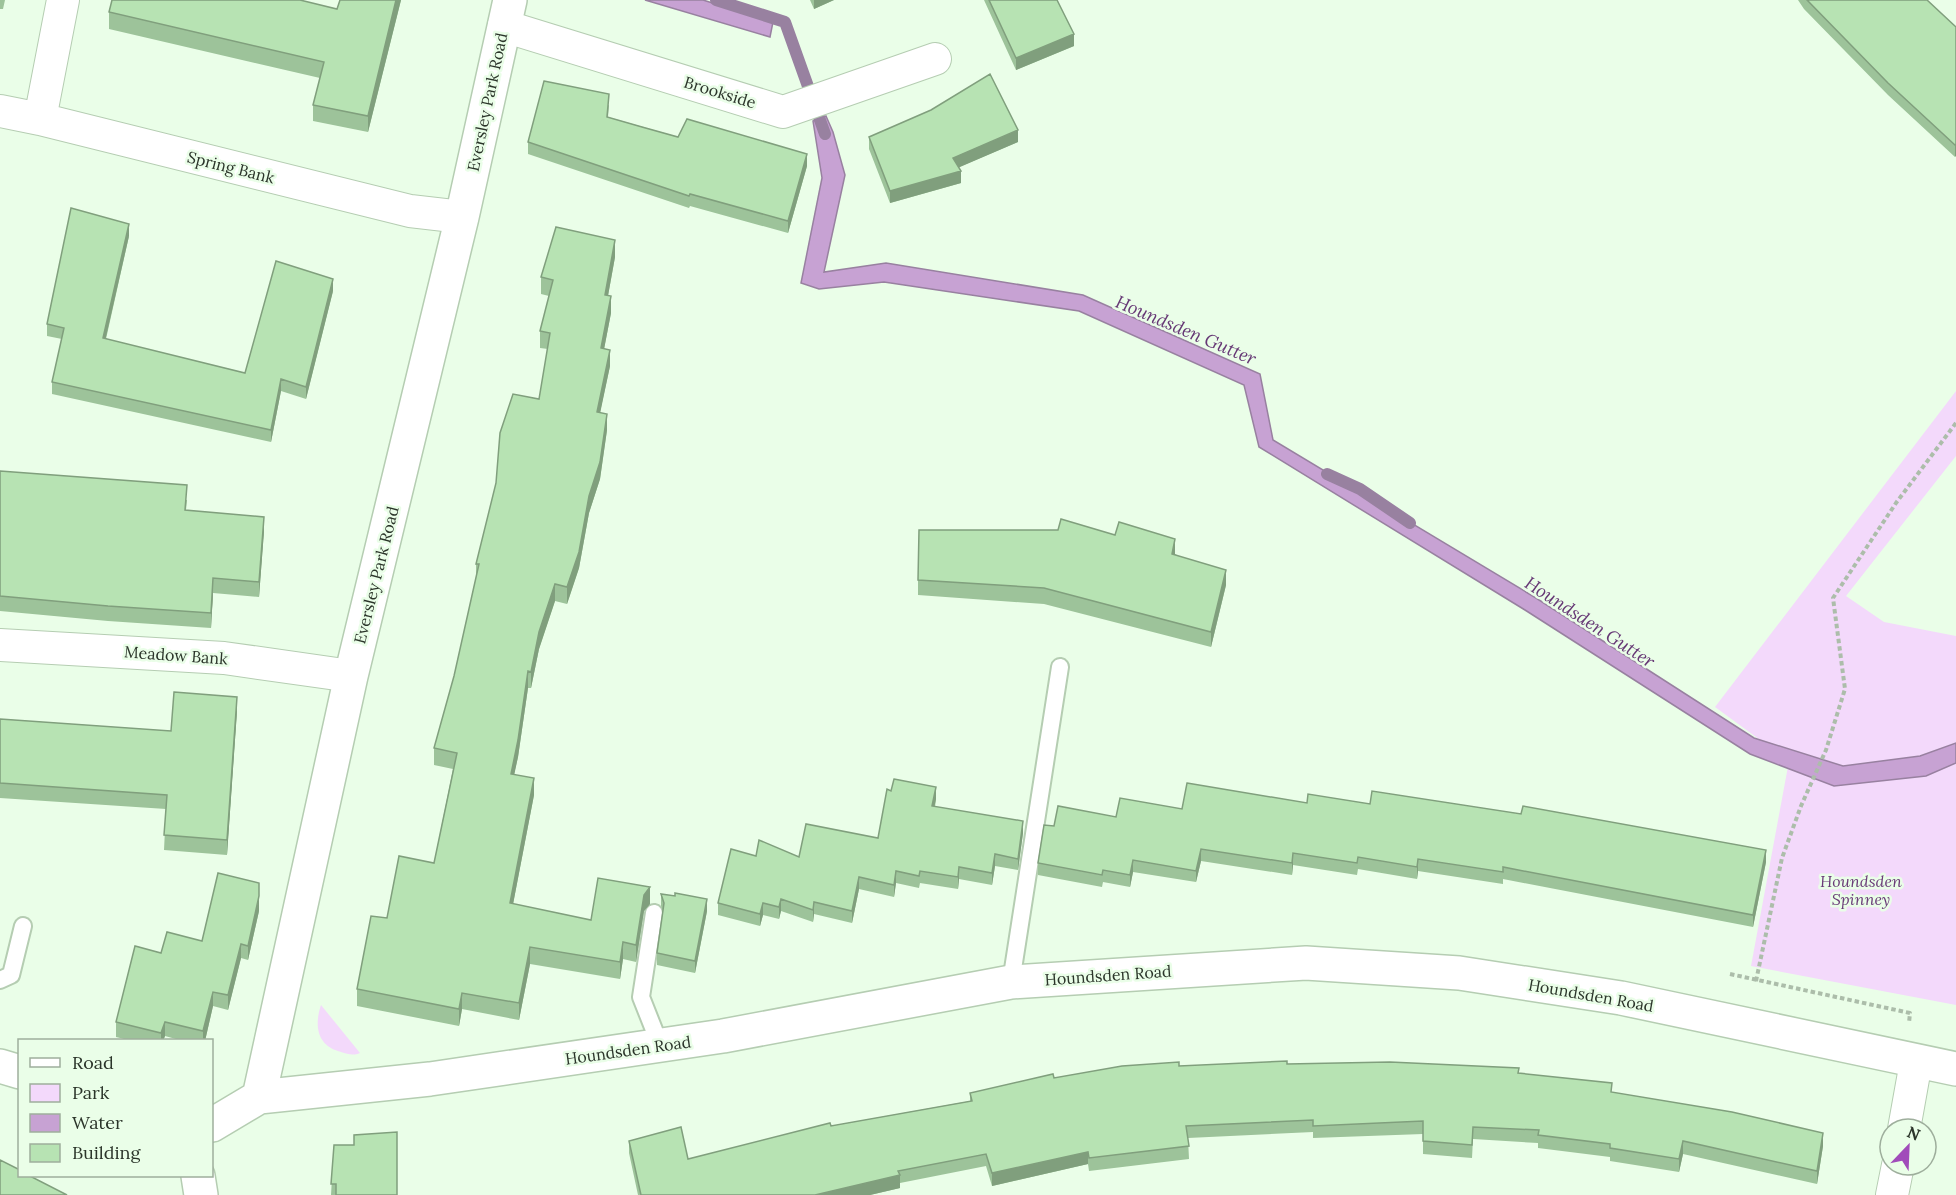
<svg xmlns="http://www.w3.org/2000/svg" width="1956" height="1195" font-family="Lora,serif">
	<rect width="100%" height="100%" fill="#eafee8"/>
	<path fill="#f3d9fb" d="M 1956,391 L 1956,456 L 1846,596 L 1884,622 L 1956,636 L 1956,1005 L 1751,966 L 1789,761 L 1715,707 Z
		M 321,1005 L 360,1053 C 353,1056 348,1054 341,1052 C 317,1046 314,1026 321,1005 Z"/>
	<path fill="#c7a2d3" stroke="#9881a0" stroke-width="1.5" d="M 645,0 L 703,0 L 773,22 L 770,37 Z
		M 826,116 L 833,132 L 845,175 L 824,272 L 886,263 L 1083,295 L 1260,374 L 1273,440 L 1536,598 L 1754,738 L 1843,766 L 1920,756 L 1956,743 L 1956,763 L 1926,776 L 1834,786 L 1750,754 L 1525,610 L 1259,447 L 1244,385 L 1079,311 L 884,282 L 819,289 L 801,283 L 822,178 L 813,121 Z"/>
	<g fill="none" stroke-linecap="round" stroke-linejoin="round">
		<path stroke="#9881a0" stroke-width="12" d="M 716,0 L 785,22 L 825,134
			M 1327,474 L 1360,489 L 1410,523"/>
		<g stroke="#b5cdb2" stroke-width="20">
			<path id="service" d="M 654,913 L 641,997 L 660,1045
				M 0,980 L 11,975 L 23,926
				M 1011,982 L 1060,667"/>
		</g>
		<g stroke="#b5cdb2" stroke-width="34">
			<path id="minor" d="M 504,26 L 783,112 L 935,59
				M 0,111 L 40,119 L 410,211 L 462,217
				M 40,119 L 63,0
				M 0,645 L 224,658 L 351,676
				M 1904,1129 L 1916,1062
				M 1892,1195 L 1898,1165"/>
		</g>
		<g stroke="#b5cdb2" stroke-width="36">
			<path id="tertiary" d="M 0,1066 L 20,1072
				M 259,1097 L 430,1079 L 723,1036 L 1011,982 L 1306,963 L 1459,973 L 1621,998 L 1956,1069
				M 212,1125 L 259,1097 L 351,676 L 462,217 L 510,0
				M 198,1176 L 201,1195"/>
		</g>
		<path stroke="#acbdaa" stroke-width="4" stroke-dasharray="4.5 3" stroke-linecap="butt" d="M 1730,974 L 1910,1013 L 1909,1023
			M 1756,981 L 1782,858 L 1801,806 L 1826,750 L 1845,689 L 1833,598 L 1896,503 L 1956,423"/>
		<use href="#service" stroke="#fff" stroke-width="16"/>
		<use href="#minor" stroke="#fff" stroke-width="32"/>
		<use href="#tertiary" stroke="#fff" stroke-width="33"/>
	</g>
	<path fill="#9dc39a" d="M 0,0 L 5,0 L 3,9 L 0,9 Z
		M 340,0 L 401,0 L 368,132 L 313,121 L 313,105 L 320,78 L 109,29 L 109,12 L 337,9 Z
		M 810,0 L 834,0 L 814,9 Z
		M 984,0 L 1057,0 L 1074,46 L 1016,70 Z
		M 1798,0 L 1927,0 L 1956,27 L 1955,157 L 1888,95 L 1804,9 Z
		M 609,105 L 608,117 L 678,137 L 807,166 L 788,233 L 690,206 L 689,208 L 528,154 L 528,142 Z
		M 869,137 L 1018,142 L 959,167 L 961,183 L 890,203 L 869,149 Z
		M 129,236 L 106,339 L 245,373 L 333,291 L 306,399 L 281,391 L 271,442 L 52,394 L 52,382 L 62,339 L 47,336 L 47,324 Z
		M 615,257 L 608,296 L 611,313 L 604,349 L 610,366 L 600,412 L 607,430 L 600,479 L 589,513 L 579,568 L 567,604 L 555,601 L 539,649 L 531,688 L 528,688 L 518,757 L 514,774 L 534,795 L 513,904 L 591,920 L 650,904 L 644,911 L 636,962 L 623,959 L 620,979 L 530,964 L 519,1020 L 462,1009 L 459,1026 L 357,1006 L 357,989 L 387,918 L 434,863 L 453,769 L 434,765 L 434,748 L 454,676 L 476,577 L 476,564 L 539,399 L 548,349 L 540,348 L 540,331 L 549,296 L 541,294 L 541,277 Z
		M 0,471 L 187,500 L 186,510 L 264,531 L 259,597 L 213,593 L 211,628 L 108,621 L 0,611 Z
		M 1175,554 L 1226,585 L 1211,647 L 1044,604 L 918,595 L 918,580 Z
		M 237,711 L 227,855 L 164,850 L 166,809 L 0,798 L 0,719 L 171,731 Z
		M 891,791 L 936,799 L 935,807 L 1023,833 L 1018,870 L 995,866 L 992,885 L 959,879 L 958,889 L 920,883 L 919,888 L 896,883 L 894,897 L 859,889 L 852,923 L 814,914 L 813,922 L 781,911 L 779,919 L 763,915 L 760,926 L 718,915 L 718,903 L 756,856 L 799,857 L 878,838 Z
		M 1307,803 L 1370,804 L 1766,862 L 1753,927 L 1503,879 L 1503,884 L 1418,871 L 1417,879 L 1358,869 L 1357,875 L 1293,865 L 1292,875 L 1201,861 L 1196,882 L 1133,872 L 1130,887 L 1103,882 L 1102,887 L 1038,875 L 1038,863 L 1054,826 L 1182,809 Z
		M 661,894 L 707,911 L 695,973 L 657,965 L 657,953 L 663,911 L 661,906 Z
		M 259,911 L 248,960 L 241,958 L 228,1010 L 213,1006 L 205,1041 L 183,1041 L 165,1036 L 163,1041 L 132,1041 L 116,1037 L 116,1022 L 161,953 L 202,941 Z
		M 1287,1064 L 1519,1073 L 1612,1092 L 1823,1146 L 1817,1184 L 1683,1154 L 1679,1172 L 1610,1161 L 1610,1157 L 1538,1148 L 1538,1143 L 1473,1139 L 1472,1158 L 1423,1154 L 1423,1134 L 1313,1138 L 1313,1132 L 1188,1138 L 1189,1159 L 1089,1171 L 1088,1164 L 992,1186 L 986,1166 L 900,1183 L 900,1188 L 870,1195 L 638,1195 L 629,1153 L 629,1141 L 688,1159 L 831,1126 L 970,1101 L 970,1093 L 1054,1078 L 1179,1066 Z
		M 334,1145 L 397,1195 L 331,1195 Z"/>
	<path fill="#809f7d" d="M 396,0 L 401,0 L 368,132 L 368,116 Z
		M 814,0 L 834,0 L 814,9 Z
		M 1074,34 L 1074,46 L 1016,70 L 1016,58 Z
		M 1018,130 L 1018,142 L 953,170 L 953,158 Z
		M 1956,144 L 1956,156 L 1955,157 L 1955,145 Z
		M 807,154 L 807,166 L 788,233 L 788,221 Z
		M 961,171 L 961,183 L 890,203 L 890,191 Z
		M 129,224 L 129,236 L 103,350 L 103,338 Z
		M 615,240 L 615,257 L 605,312 L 605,295 Z
		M 333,279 L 333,291 L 306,399 L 306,387 Z
		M 611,296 L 611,313 L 601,365 L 601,348 Z
		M 610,350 L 610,366 L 597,428 L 597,412 Z
		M 281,379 L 281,391 L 271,442 L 271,430 Z
		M 607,414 L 607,430 L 600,479 L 589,513 L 579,568 L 567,604 L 567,587 Z
		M 264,517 L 264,531 L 259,597 L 259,582 Z
		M 1175,539 L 1175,554 L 1172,554 Z
		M 1226,570 L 1226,585 L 1211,647 L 1211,632 Z
		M 213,578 L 213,593 L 211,628 L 211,613 Z
		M 555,584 L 555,601 L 539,649 L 531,688 L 531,672 L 539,632 Z
		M 528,671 L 528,688 L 518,757 L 511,790 L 511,774 Z
		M 237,697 L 237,711 L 227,855 L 227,840 Z
		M 534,778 L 534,795 L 510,920 L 510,903 Z
		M 936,787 L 936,799 L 932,818 L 932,806 Z
		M 1023,821 L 1023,833 L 1018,870 L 1018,859 Z
		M 1201,849 L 1201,861 L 1196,882 L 1196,871 Z
		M 1766,850 L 1766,862 L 1753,927 L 1753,915 Z
		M 1293,853 L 1293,865 L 1292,875 L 1292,863 Z
		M 995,854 L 995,866 L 992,885 L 992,873 Z
		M 1418,859 L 1418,871 L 1417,879 L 1417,867 Z
		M 1133,860 L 1133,872 L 1130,887 L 1130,875 Z
		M 959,867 L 959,879 L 958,889 L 958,877 Z
		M 896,871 L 896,883 L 894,897 L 894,885 Z
		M 859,877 L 859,889 L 852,923 L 852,911 Z
		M 650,887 L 650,904 L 644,911 L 636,962 L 636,945 L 644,895 Z
		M 259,896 L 259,911 L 248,960 L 248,946 Z
		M 707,899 L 707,911 L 695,973 L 695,961 Z
		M 781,899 L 781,911 L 779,919 L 779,907 Z
		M 814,902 L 814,914 L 813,922 L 813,910 Z
		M 763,903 L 763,915 L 760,926 L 760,914 Z
		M 623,942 L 623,959 L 620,979 L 620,962 Z
		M 241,944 L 241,958 L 228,1010 L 228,995 Z
		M 530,947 L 530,964 L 519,1020 L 519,1003 Z
		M 213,992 L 213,1006 L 205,1041 L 203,1041 L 203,1031 Z
		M 462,993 L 462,1009 L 459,1026 L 459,1009 Z
		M 165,1022 L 165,1036 L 163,1041 L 161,1041 L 161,1033 Z
		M 1823,1133 L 1823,1146 L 1817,1184 L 1817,1171 Z
		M 1683,1141 L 1683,1154 L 1679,1172 L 1679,1159 Z
		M 1088,1152 L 1088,1164 L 992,1186 L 992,1173 Z
		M 900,1175 L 900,1188 L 870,1195 L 815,1195 Z"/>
	<path fill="#b7e3b3" stroke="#809f7d" stroke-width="1.5" d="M 112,0 L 300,0 L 337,9 L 340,0 L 396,0 L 368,116 L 313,105 L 324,62 L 109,12 Z
		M 989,0 L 1057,0 L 1074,34 L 1016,58 Z
		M 1807,0 L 1927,0 L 1956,27 L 1956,144 L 1955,145 L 1888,83 Z
		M 990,74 L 1018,130 L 953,158 L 961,171 L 890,191 L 869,137 L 931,110 Z
		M 544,81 L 609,94 L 607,117 L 642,127 L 678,137 L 687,119 L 807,154 L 788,221 L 690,194 L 689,196 L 528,142 Z
		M 71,208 L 129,224 L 103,338 L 245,373 L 276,261 L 333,279 L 306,387 L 281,379 L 271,430 L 52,382 L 64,328 L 47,324 Z
		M 556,227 L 615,240 L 605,295 L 611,296 L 601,348 L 610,350 L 597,412 L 607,414 L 600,462 L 589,496 L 579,552 L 567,587 L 555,584 L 539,632 L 531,672 L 528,671 L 518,740 L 511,774 L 534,778 L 510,903 L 591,920 L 598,878 L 650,887 L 644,895 L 636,945 L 623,942 L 620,962 L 530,947 L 519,1003 L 462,993 L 459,1009 L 357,989 L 371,916 L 387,918 L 399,856 L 434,863 L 457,753 L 434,748 L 454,676 L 479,564 L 476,564 L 496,483 L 500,433 L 513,394 L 539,399 L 550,333 L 540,331 L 553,280 L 541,277 Z
		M 0,471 L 187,485 L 185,510 L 264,517 L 259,582 L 213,578 L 211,613 L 108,606 L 0,596 Z
		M 1061,519 L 1115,535 L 1119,522 L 1175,539 L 1172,554 L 1226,570 L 1211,632 L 1044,588 L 918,580 L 919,530 L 1058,530 Z
		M 174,692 L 237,697 L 227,840 L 164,835 L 167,795 L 0,783 L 0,719 L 171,731 Z
		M 894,779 L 936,787 L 932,806 L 1023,821 L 1018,859 L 995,854 L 992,873 L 959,867 L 958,877 L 920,871 L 919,876 L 896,871 L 894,885 L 859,877 L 852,911 L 814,902 L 813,910 L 781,899 L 779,907 L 763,903 L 760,914 L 718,903 L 731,849 L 756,856 L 759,840 L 799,857 L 806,824 L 878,838 L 887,789 L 891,791 Z
		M 1187,783 L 1307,803 L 1308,794 L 1370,804 L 1372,791 L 1521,814 L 1523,806 L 1766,850 L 1753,915 L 1503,867 L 1503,872 L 1418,859 L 1417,867 L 1358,857 L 1357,863 L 1293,853 L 1292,863 L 1201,849 L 1196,871 L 1133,860 L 1130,875 L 1103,870 L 1102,875 L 1038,863 L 1044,825 L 1054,826 L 1058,806 L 1116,817 L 1120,798 L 1182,809 Z
		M 218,873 L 259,883 L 259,896 L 248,946 L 241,944 L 228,995 L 213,992 L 203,1031 L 165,1022 L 161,1033 L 116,1022 L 135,946 L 161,953 L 167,932 L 202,941 Z
		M 675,893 L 707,899 L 695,961 L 657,953 L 664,903 L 661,894 L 675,896 Z
		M 1287,1061 L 1287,1064 L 1390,1062 L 1519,1068 L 1518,1073 L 1612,1083 L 1611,1092 L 1732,1112 L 1823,1133 L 1817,1171 L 1683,1141 L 1679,1159 L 1610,1148 L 1610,1144 L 1538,1135 L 1539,1130 L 1473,1127 L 1472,1145 L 1423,1141 L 1423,1121 L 1313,1126 L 1313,1120 L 1186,1126 L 1189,1146 L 1089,1158 L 1088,1152 L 992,1173 L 986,1154 L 898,1171 L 900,1175 L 815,1195 L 641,1195 L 629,1141 L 681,1127 L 688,1159 L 830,1123 L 831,1126 L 972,1101 L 970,1093 L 1053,1074 L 1054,1078 L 1122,1066 L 1179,1062 L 1179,1066 Z
		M 397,1132 L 397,1195 L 336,1195 L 336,1184 L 331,1184 L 334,1145 L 354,1145 L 354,1135 Z
		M 0,1160 L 20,1170 L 20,1176 L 30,1176 L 67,1195 L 0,1195 Z"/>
	<g text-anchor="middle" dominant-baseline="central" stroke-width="5" stroke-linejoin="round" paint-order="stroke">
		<g font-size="16" fill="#2b352a" stroke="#eafee8">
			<text transform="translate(720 92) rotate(17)">Brookside</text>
			<text transform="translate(487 102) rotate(-78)">Eversley Park Road</text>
			<text transform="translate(231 167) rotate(14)">Spring Bank</text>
			<text transform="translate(376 575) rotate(-76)">Eversley Park Road</text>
			<text transform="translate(176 655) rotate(4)">Meadow Bank</text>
			<text transform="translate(1108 975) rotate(-4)">Houndsden Road</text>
			<text transform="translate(1591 995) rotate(10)">Houndsden Road</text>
			<text transform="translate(628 1050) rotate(-8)">Houndsden Road</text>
		</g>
		<g font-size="16" font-style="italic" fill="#6a3c78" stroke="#eafee8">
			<text x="1861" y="881">Houndsden<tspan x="1861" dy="18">Spinney</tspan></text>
		</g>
		<g font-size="18" font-style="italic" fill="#663875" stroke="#eafee8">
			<text transform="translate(1186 330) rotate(23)">Houndsden Gutter</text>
			<text transform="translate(1590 622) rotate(33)">Houndsden Gutter</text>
		</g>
	</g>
	<rect x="18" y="1039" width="195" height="138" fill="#eafee8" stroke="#9eae9c" stroke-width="1.5"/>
	<rect x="30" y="1058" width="30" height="9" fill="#ffffff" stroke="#9eae9c" stroke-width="1.5"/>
	<text x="72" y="1069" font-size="18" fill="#2b352a">Road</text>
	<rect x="30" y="1084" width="30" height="18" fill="#f3d9fb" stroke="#9eae9c" stroke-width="1.5"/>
	<text x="72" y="1099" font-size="18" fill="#2b352a">Park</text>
	<rect x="30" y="1114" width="30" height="18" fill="#c7a2d3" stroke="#9eae9c" stroke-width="1.5"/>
	<text x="72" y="1129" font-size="18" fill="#2b352a">Water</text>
	<rect x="30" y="1144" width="30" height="18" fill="#b7e3b3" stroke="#9eae9c" stroke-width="1.5"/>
	<text x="72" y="1159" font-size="18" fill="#2b352a">Building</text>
	<g transform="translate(1908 1147) rotate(23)"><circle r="28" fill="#eafee8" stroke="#9eae9c" stroke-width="1.5"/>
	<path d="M0-4.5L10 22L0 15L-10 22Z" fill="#a14cba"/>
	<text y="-9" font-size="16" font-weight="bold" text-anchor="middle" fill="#2b352a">N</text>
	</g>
</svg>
